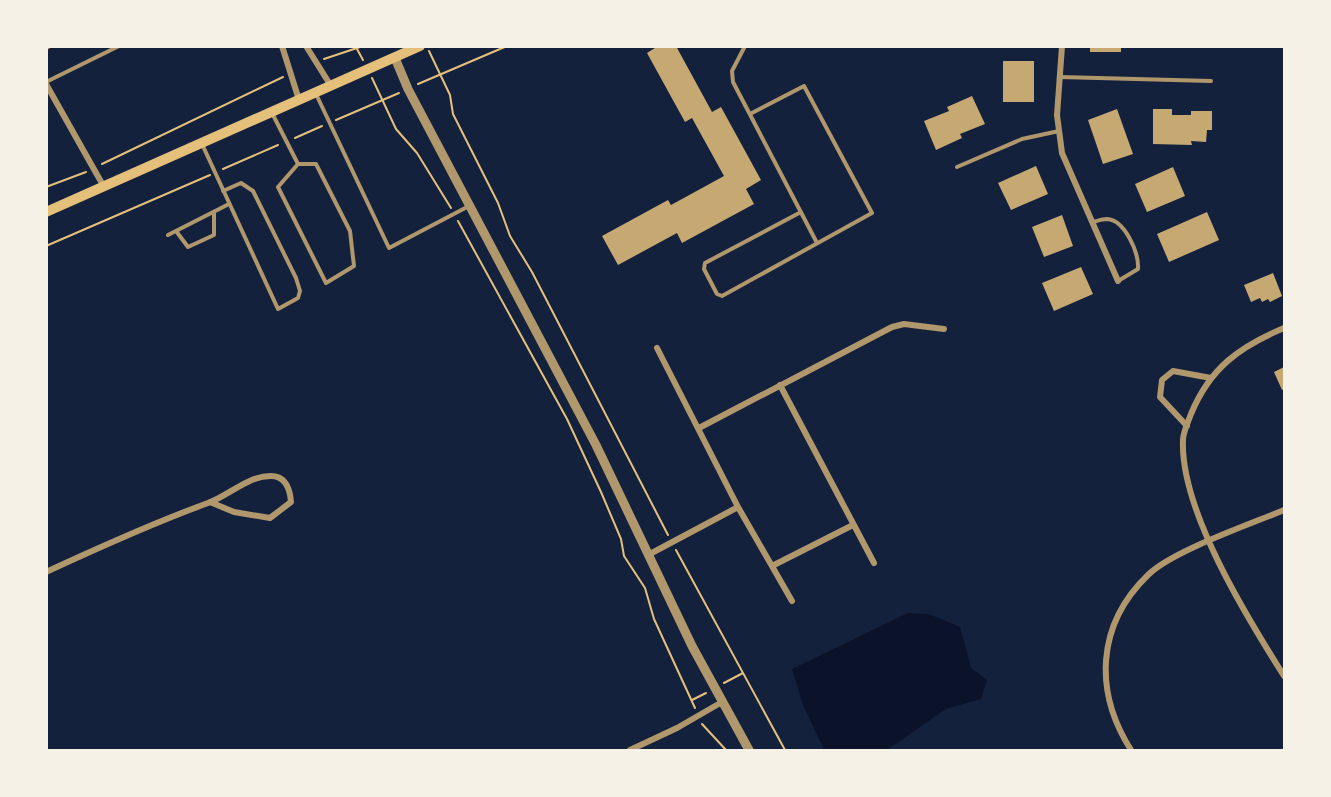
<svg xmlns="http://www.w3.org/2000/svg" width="1331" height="797" font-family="'IBM Plex Sans',sans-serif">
	<rect width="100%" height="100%" fill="#14213d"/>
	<path fill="#0b132b" d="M 908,613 L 929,614 L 960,627 L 971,668 L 987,680 L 981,699 L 946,709 L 887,750 L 824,750 L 803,705 L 792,669 Z"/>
	<path fill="#c6a872" d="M 658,46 L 676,46 L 712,112 L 721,107 L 761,180 L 746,189 L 754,204 L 682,243 L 677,233 L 618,265 L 602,236 L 668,200 L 671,205 L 724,176 L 692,118 L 685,122 L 647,53 Z
		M 1090,46 L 1121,46 L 1121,52 L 1090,52 Z
		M 1003,61 L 1034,61 L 1034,102 L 1003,102 Z
		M 972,96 L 985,124 L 960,134 L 962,138 L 936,150 L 924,121 L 949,111 L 947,107 Z
		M 1117,109 L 1133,154 L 1103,164 L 1088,120 Z
		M 1153,109 L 1172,109 L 1172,115 L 1191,115 L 1191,111 L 1212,111 L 1212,130 L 1207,130 L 1206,142 L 1191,141 L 1192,145 L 1153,144 Z
		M 1036,166 L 1048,194 L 1011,210 L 998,183 Z
		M 1173,167 L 1185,196 L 1147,212 L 1135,184 Z
		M 1207,212 L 1219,240 L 1169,262 L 1157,234 Z
		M 1062,215 L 1073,246 L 1044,257 L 1032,227 Z
		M 1081,267 L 1093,294 L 1054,311 L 1042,283 Z
		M 1273,273 L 1282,296 L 1270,302 L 1268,299 L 1262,302 L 1260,298 L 1251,302 L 1244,285 Z
		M 1284,367 L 1284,389 L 1282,390 L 1274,372 Z"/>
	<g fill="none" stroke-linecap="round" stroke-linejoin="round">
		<path stroke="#e5c07b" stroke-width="2" d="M 357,49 L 363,60
			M 429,51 L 450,95 L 453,114 L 498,203 L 510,236 L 532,272 L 668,535
			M 324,59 L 363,46
			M 372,78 L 396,129 L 417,153 L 451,208
			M 418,84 L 507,46
			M 336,120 L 399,93
			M 295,138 L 322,126
			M 102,164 L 283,77
			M 223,169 L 278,145
			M 46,187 L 86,172
			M 458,221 L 567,419 L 601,492 L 621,539 L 624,556 L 645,588 L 654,619 L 695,708
			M 46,246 L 210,175
			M 676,550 L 785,750
			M 724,683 L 743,673
			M 692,700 L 706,693
			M 702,724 L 726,750"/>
		<path stroke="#b1986c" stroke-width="4" d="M 745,46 L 732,71 L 733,82 L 817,243
			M 1060,77 L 1211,81
			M 46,82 L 119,46
			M 316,94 L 389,248 L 469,206
			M 272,113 L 298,164 L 278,187 L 326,283 L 354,266 L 350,231 L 316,164 L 298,164
			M 750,114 L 804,86 L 872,213 L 722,296 L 717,294 L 704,269 L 705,263 L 801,212
			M 202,144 L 278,309 L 298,298 L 300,291 L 296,278 L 253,191 L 241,183 L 223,191
			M 957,167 L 1022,139 L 1059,131
			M 1093,222 C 1097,221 1102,219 1107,219 C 1125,220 1139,253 1138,269 L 1118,281
			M 176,231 L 188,247 L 214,235 L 214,212
			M 168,235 L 229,204"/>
		<path stroke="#b1986c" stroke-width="6" d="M 282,46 L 299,100
			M 306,46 L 331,86
			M 1062,46 L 1057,115 L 1062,153 L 1118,281
			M 46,47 L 48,46
			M 46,84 L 104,187
			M 1284,328 C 1239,347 1210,368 1191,414 C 1188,422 1183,432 1183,440 C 1180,510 1248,619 1284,676
			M 657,348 L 738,507 L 792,601
			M 780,385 L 874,563
			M 1187,426 L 1160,397 L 1162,380 L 1173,371 L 1211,378
			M 699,428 L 892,327 L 904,324 L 944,329
			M 648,555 L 738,507
			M 772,566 L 853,525
			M 46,572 C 100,547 153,523 208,503 C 230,495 247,476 271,476 C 286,476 290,489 291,502 L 270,518 L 234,512 L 210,502
			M 630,750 L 677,728 L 722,702
			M 1131,750 C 1094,692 1096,625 1148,575 C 1172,551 1251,524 1284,510"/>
		<path stroke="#b1986c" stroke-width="9" d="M 395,58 L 408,89 L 596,445 L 692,646 L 749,750"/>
		<path stroke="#e5c07b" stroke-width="10" d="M 46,212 L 420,46"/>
	</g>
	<rect width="1331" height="797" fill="none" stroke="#f6f1e7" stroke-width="96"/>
</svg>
